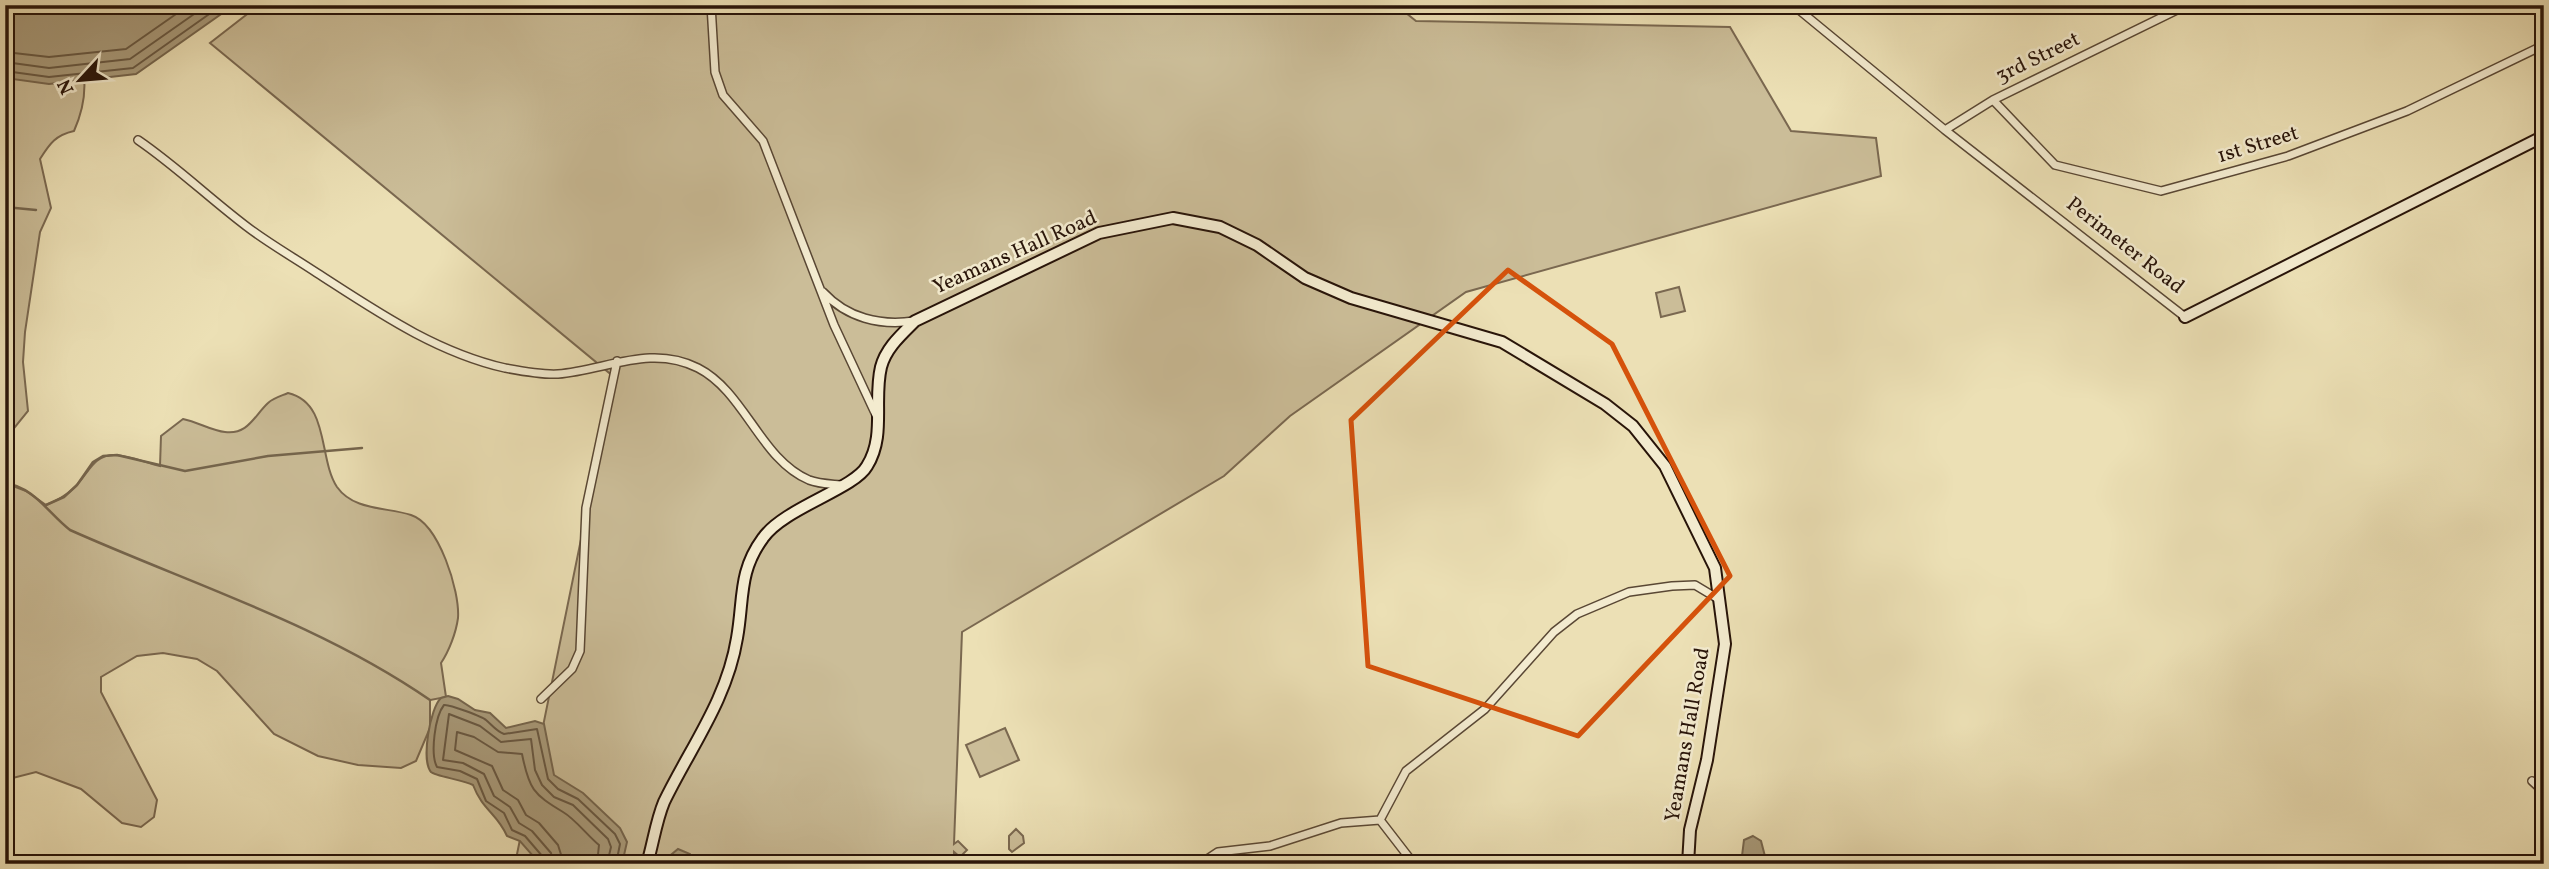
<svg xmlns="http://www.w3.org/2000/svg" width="2549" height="869" font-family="Vollkorn,serif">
	<rect width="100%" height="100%" fill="#ece0b5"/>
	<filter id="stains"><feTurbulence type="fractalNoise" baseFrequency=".00286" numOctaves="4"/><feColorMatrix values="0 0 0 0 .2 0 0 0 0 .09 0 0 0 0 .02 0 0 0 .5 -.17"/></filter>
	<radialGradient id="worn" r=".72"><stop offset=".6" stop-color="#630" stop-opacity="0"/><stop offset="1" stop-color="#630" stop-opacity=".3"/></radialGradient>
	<path fill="#cbbd98" stroke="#7a6850" stroke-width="2" d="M 259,5 L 1396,5 L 1416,21 L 1730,27 L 1791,131 L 1876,138 L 1881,176 L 1466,292 L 1290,416 L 1224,476 L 962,632 L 954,844 L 958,841 L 967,850 L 960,857 L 954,852 L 954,864 L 515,864 L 614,377 L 210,43 Z
		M 5,58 L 84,77 C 86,97 82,113 74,131 C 56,135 50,143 40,159 L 51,208 L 40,232 L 25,332 L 23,362 L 28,411 L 11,432 L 5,435 Z
		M 1679,287 L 1685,311 L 1661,317 L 1656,293 Z
		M 288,393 C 330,403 318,458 337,487 C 354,511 387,507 411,515 C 439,524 460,591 458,618 C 456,633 449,651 441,663 L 446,697 L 430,700 L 430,728 L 416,761 L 401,768 L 358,765 L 318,756 L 274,734 L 217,671 L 197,659 L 163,653 L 137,656 L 101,677 L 101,692 L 157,800 L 154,817 L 141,827 L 122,823 L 81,789 L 36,772 L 5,780 L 5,483 L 26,491 L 46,505 C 57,500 66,496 75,487 C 89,473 93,454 116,455 C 131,456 146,463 160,466 L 161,436 L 183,419 C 198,422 212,431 225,432 C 248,435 254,416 268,403 C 273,398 281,396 288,393 Z
		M 1005,728 L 1019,760 L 980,777 L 966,745 Z
		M 1016,829 L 1023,836 L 1024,843 L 1012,852 L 1009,849 L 1009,836 Z"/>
	<path fill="#a99b7b" stroke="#75654d" stroke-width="2" d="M 5,5 L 234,5 L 136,74 L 49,84 L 5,78 Z
		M 448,696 L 458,699 L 475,710 L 490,713 L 506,728 L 535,721 L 544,724 L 554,775 L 583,793 L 620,828 L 627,842 L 622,864 L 540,864 L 520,841 L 507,836 C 497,813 483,811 473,785 C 463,780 435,776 431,772 C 421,760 430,708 441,698 Z
		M 1753,836 L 1761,841 L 1767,864 L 1741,864 L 1744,840 Z
		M 678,849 L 690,854 L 697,864 L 660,864 Z"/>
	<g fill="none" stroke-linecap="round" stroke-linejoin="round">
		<path stroke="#685842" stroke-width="2" d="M 5,52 L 49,57 L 126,49 L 189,5
			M 5,62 L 49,68 L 130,59 L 207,5
			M 5,71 L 49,77 L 133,68 L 222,5
			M 544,864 L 543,857 L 525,836 L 512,830 L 504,813 L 486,801 L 477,779 L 460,771 L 437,767 C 430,754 435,716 444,705 C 449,704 483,717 486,720 C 493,726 496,731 504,734 L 537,729 L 548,779 L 558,789 L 578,799 L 615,834 L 620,844 L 616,864
			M 553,864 L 551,853 L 532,831 L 519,823 L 510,807 L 494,796 L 484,774 L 463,763 L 443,760 L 449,714 L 480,726 L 501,742 L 531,739 L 535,770 L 542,785 L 554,797 L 573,805 L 608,839 L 611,847 L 607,864
			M 564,864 L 558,845 L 539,823 L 526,815 L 518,800 L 503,790 L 492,766 L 455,750 L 457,732 L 474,737 L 498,752 L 522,754 C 529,789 533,794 563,812 C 575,819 588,836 599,845 L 597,864"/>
		<path stroke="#75654d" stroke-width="2.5" d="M 5,207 L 36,210
			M 5,483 C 34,487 49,514 70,530 C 191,584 320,624 430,700
			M 46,505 L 64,497 L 77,485 L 93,462 L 103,456 L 117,455 L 185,471 L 268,456 L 362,448"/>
		<g stroke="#594734" stroke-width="10">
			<path id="street" d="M 711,5 L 715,72 L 723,95 L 763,141 L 834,325 L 876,415
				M 1793,5 L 1945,130 L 2185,317
				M 1993,100 L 2055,165 L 2161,191 L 2288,156 L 2407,111 L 2544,45
				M 1945,130 L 1993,100 L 2187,5
				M 138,140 C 176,166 209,198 246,226 C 268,243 293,257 317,273 C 376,311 435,352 505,368 C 521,371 542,375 558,374 C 606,370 651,344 698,368 C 745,392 760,459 809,480 C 819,484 831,484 841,485
				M 823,292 C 847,318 880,326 914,321
				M 541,699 L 572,669 L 580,651 L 586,508 L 617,361
				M 2532,781 L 2544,792
				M 1380,820 L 1414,864
				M 1200,864 L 1218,852 L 1270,846 L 1341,823 L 1380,820 L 1406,771 L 1485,709 L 1554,632 L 1577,614 L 1629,592 L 1672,586 L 1695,585 L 1720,600"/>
		</g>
		<g stroke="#281409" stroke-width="14">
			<path id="secondary" d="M 2185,317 L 2544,136
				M 647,864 C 653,844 656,821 664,802 C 690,748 727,700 737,638 C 744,599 738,572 763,538 C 784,508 854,489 867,466 C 886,436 873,400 881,367 C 886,348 901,335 915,321 L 1099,233 L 1173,218 L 1220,227 L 1257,245 L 1305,278 L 1351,298 L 1502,342 L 1605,404 L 1633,426 L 1665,466 L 1715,568 L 1725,644 L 1707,760 L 1690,830 L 1688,864"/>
		</g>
		<use href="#street" stroke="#f3ebcf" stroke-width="7"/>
		<use href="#secondary" stroke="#f3ebcf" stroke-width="10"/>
	</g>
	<path fill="none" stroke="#d5520c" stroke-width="5" stroke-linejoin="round" d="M 1508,270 L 1612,344 L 1730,576 L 1578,736 L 1368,666 L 1351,420 Z"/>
	<g text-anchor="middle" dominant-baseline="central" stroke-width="5" stroke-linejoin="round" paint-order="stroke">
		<g font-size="21" fill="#281409" stroke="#f3ebcf">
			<text transform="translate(2038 58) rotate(-26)">3rd Street</text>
			<text transform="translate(2258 145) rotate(-17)">1st Street</text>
			<text transform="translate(2125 246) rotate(38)">Perimeter Road</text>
			<text transform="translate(1015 253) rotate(-24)">Yeamans Hall Road</text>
			<text transform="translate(1688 735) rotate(-80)">Yeamans Hall Road</text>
		</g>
	</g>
	<rect width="2549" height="869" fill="none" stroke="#ece0b5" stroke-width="28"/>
	<rect x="7" y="7" width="2535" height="855" fill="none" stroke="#281409" stroke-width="3.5"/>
	<rect x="14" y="14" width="2521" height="841" fill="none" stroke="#281409" stroke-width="2"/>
	<g transform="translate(80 80) rotate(244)" stroke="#f3ebcf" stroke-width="5" paint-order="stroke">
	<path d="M0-5L12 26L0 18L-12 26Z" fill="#281409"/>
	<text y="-10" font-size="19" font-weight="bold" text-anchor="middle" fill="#281409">N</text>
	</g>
	<rect width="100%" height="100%" filter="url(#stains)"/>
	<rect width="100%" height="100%" fill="url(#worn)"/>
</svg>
